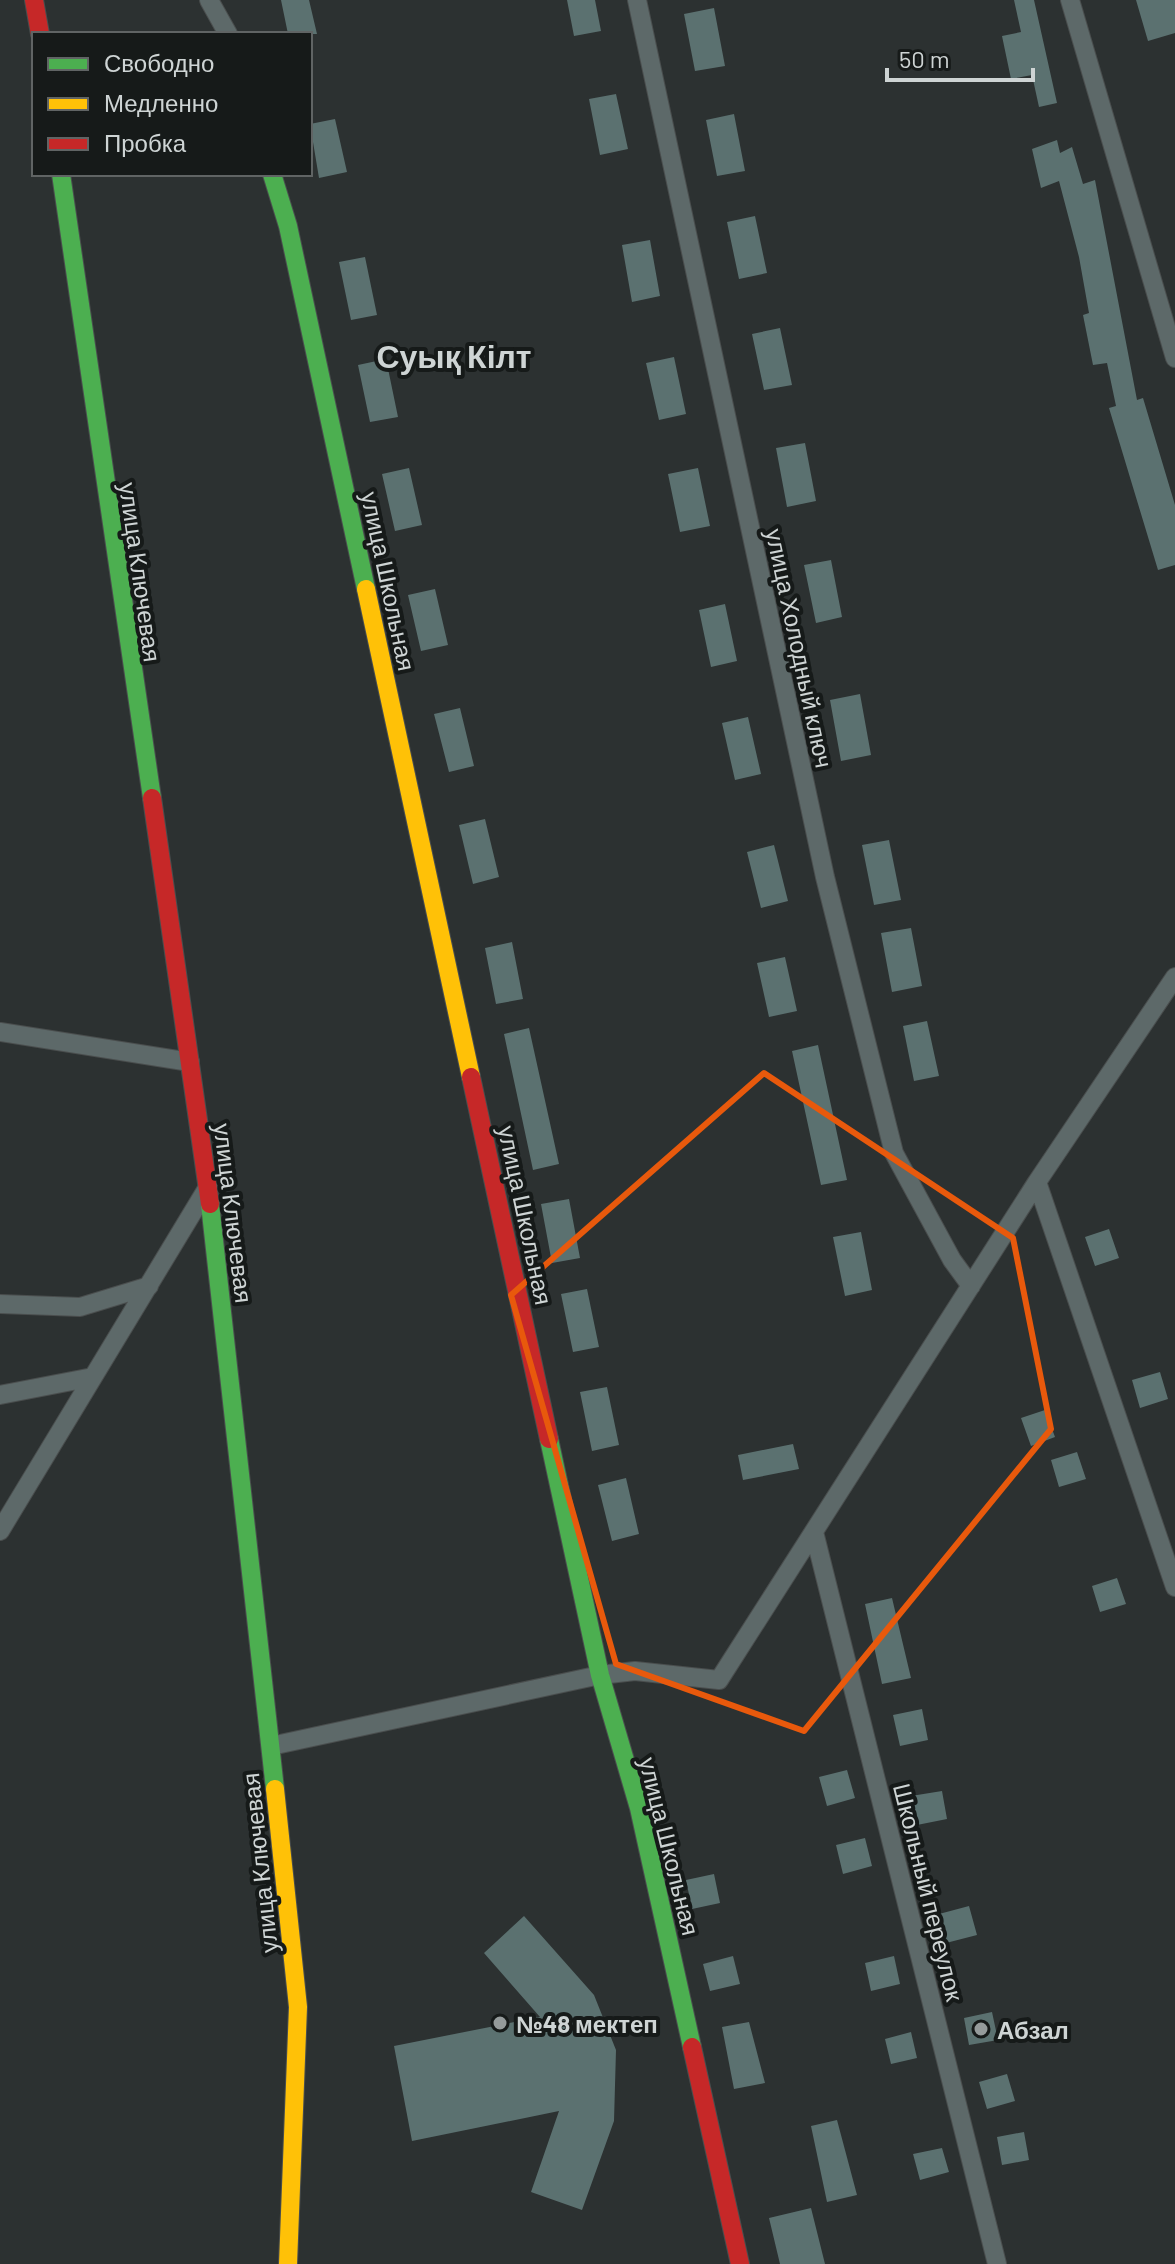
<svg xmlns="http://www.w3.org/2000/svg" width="1175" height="2264" font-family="Barlow,sans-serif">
	<rect width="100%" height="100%" fill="#2c3131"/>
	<path fill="#5b7170" d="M 281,0 L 309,0 L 317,34 L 288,34 Z
		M 567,0 L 595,0 L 601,31 L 574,36 Z
		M 1014,0 L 1034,0 L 1057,103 L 1039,107 L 1032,75 L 1011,79 L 1002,36 L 1021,32 Z
		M 1136,0 L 1175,0 L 1175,33 L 1148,41 Z
		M 714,8 L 725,66 L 695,71 L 684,14 Z
		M 616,94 L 628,149 L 600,155 L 589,99 Z
		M 734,114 L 745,171 L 717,176 L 706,120 Z
		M 335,119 L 347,172 L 319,178 L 310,124 Z
		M 1057,140 L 1060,153 L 1072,147 L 1083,184 L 1095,180 L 1137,400 L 1143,398 L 1175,505 L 1175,565 L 1158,570 L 1109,408 L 1116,406 L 1107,363 L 1093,365 L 1083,315 L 1089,313 L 1079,257 L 1059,181 L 1041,188 L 1032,149 Z
		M 755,216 L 767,273 L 739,279 L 727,222 Z
		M 650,240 L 660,296 L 632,302 L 622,245 Z
		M 365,257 L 377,315 L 351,320 L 339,262 Z
		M 780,328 L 792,385 L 764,390 L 752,334 Z
		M 674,357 L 686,414 L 659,420 L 646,363 Z
		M 386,359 L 398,417 L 370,422 L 358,365 Z
		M 805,443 L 816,501 L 787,507 L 776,448 Z
		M 409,468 L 422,525 L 395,531 L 382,474 Z
		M 698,468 L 710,526 L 680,532 L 668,474 Z
		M 831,560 L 842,617 L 816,623 L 804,565 Z
		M 435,589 L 448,645 L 421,651 L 408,595 Z
		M 725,604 L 737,661 L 711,667 L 699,610 Z
		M 860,694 L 871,755 L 841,761 L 830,700 Z
		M 460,708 L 474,766 L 449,772 L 434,714 Z
		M 748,717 L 761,774 L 735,780 L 722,723 Z
		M 485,819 L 499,877 L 473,884 L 459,825 Z
		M 889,840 L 901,900 L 874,905 L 862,845 Z
		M 774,845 L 788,901 L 761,908 L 747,852 Z
		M 911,928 L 922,986 L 892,992 L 881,933 Z
		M 512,942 L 523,999 L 496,1004 L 485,948 Z
		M 785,957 L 797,1011 L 769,1017 L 757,963 Z
		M 927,1021 L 939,1076 L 914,1081 L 903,1026 Z
		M 529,1028 L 559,1164 L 533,1170 L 504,1034 Z
		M 818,1045 L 847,1180 L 821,1185 L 792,1051 Z
		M 569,1199 L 580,1258 L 552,1263 L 541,1204 Z
		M 1109,1229 L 1119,1258 L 1095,1266 L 1085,1237 Z
		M 861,1232 L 872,1290 L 845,1296 L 833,1237 Z
		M 587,1289 L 599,1347 L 573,1352 L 561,1294 Z
		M 1160,1372 L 1168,1399 L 1140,1408 L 1132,1380 Z
		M 607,1387 L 619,1445 L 592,1451 L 580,1392 Z
		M 1045,1410 L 1055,1437 L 1031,1446 L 1021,1418 Z
		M 793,1444 L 799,1469 L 743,1480 L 738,1455 Z
		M 1077,1452 L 1086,1479 L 1059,1487 L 1051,1460 Z
		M 626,1478 L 639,1534 L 612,1541 L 598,1485 Z
		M 1117,1578 L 1126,1604 L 1100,1612 L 1092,1586 Z
		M 892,1598 L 911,1678 L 882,1684 L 865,1604 Z
		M 922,1709 L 928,1740 L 900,1746 L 893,1715 Z
		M 847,1770 L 855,1798 L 827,1806 L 819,1777 Z
		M 942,1791 L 947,1819 L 917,1825 L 911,1796 Z
		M 865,1838 L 872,1866 L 843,1874 L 836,1845 Z
		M 714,1874 L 720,1903 L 692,1909 L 686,1880 Z
		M 969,1906 L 977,1935 L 946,1943 L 939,1914 Z
		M 524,1916 L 594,1995 L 616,2050 L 614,2121 L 582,2210 L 531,2192 L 559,2111 L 412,2141 L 394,2046 L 540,2017 L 484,1953 Z
		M 733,1956 L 740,1984 L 710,1991 L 703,1964 Z
		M 894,1956 L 900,1984 L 871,1991 L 865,1963 Z
		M 992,2012 L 998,2040 L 969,2045 L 964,2018 Z
		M 749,2022 L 765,2083 L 734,2089 L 722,2027 Z
		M 911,2032 L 917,2058 L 891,2064 L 885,2039 Z
		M 1007,2074 L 1015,2101 L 987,2109 L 979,2082 Z
		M 837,2120 L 857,2195 L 827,2202 L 811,2126 Z
		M 1024,2132 L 1029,2160 L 1002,2165 L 997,2137 Z
		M 942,2148 L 949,2172 L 920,2180 L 913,2154 Z
		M 811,2208 L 825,2264 L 780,2264 L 769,2218 Z"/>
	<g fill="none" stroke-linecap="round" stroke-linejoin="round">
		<g stroke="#4a4e4e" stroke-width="20">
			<path id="street" d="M 209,0 L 228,34
				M 637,0 L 825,877 L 894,1153 L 952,1260 L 971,1286
				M 1070,0 L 1175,358
				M 0,1032 L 190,1062
				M 1037,1182 L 1175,1587
				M 0,1304 L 80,1307 L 149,1286
				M 0,1395 L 93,1377
				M 0,1531 L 208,1187
				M 814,1532 L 997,2264
				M 271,1746 L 600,1675 L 635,1671 L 719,1680 L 1037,1182 L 1175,977"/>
		</g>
		<g stroke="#4a4e4e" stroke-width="20">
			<path id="fast" d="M 61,174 L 152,798
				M 272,174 L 288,226 L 366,589
				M 210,1204 L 275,1789
				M 549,1439 L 600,1675 L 639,1808 L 692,2047"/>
		</g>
		<g stroke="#4a4e4e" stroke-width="20">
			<path id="slow" d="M 366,589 L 471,1077
				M 275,1789 L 298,2007 L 288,2264"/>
		</g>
		<g stroke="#4a4e4e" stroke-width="20">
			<path id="jam" d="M 34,0 L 40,34
				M 152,798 L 210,1204
				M 471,1077 L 549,1439
				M 692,2047 L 740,2264"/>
		</g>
		<use href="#street" stroke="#5d6969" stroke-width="18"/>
		<use href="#fast" stroke="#4caf50" stroke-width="18"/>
		<use href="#slow" stroke="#ffc107" stroke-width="18"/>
		<use href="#jam" stroke="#c62828" stroke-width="18"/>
	</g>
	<path fill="none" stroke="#e8590c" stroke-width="6" stroke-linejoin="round" d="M 764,1073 L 1013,1238 L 1051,1429 L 804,1731 L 616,1664 L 511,1295 Z"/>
	<g fill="#959b9b" stroke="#161a19" stroke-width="3">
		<circle cx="500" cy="2023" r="8"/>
		<circle cx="981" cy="2029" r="8"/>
	</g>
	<g text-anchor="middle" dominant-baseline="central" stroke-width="8" stroke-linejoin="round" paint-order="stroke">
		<g font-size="24" fill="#ced4d4" stroke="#161a19">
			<text transform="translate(141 572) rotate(82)">улица Ключевая</text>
			<text transform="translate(389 581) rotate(78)">улица Школьная</text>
			<text transform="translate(800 648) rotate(78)">улица Холодный ключ</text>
			<text transform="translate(234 1213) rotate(83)">улица Ключевая</text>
			<text transform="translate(526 1215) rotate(78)">улица Школьная</text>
			<text transform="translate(670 1846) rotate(76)">улица Школьная</text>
			<text transform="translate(259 1863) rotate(-96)">улица Ключевая</text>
			<text transform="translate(929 1892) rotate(76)">Школьный переулок</text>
		</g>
		<g font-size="24" font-weight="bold" fill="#ced4d4" stroke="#161a19" text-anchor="start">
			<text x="516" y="2023">№48 мектеп</text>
			<text x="997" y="2029">Абзал</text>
		</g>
		<g font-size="32" font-weight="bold" fill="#ced4d4" stroke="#161a19">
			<text x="454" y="355">Суық Кілт</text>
		</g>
	</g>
	<rect x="32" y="32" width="280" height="144" fill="#161a19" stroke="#606464" stroke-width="2"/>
	<rect x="48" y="58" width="40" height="12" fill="#4caf50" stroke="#606464" stroke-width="2"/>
	<text x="104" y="72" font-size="24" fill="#ced4d4">Свободно</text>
	<rect x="48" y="98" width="40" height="12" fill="#ffc107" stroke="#606464" stroke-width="2"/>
	<text x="104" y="112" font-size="24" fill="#ced4d4">Медленно</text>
	<rect x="48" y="138" width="40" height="12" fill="#c62828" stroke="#606464" stroke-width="2"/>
	<text x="104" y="152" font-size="24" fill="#ced4d4">Пробка</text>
	<path d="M887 68v12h146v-12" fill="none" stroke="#ced4d4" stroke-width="4"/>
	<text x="899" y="68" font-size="24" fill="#ced4d4" stroke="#161a19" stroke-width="6" paint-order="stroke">50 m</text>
</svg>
